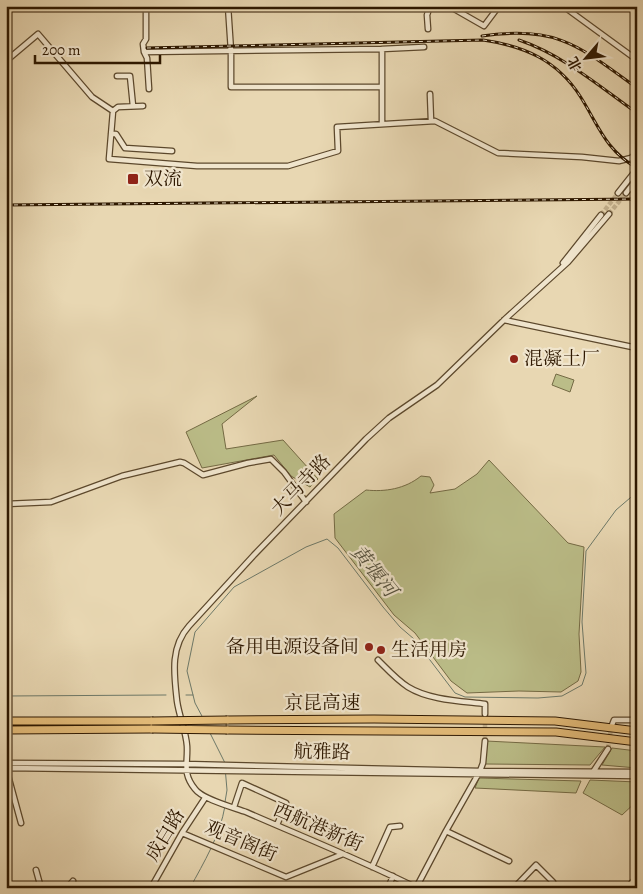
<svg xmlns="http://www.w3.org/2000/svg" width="643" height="894" font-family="Alegreya,'Noto Serif SC',serif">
	<rect width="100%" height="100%" fill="#e8d7b2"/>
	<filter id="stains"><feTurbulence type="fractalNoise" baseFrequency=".004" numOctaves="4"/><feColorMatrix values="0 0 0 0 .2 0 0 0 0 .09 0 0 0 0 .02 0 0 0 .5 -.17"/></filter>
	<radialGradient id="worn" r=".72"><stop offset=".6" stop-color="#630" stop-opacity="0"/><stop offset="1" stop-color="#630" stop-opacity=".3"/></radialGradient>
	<path fill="#bbbd88" stroke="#746a44" d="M 556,374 L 574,380 L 570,392 L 552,385 Z
		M 257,396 L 222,424 L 226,449 L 283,440 L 318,479 L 310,487 L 291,476 L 274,455 L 202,468 L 186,432 Z
		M 489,460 L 568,543 L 584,547 L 579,634 L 581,672 L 578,681 L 561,692 L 519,691 L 467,693 L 451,681 L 415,633 L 394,615 L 335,538 L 334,514 L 366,490 C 385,492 405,489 421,476 L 430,477 L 434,485 L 430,493 L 455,489 L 477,474 Z
		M 486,741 L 605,747 L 590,765 L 485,764 Z
		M 612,748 L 637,751 L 637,768 L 602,765 Z
		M 479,778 L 581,781 L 576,793 L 475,788 Z
		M 590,780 L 637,782 L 637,801 L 622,815 L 583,793 Z"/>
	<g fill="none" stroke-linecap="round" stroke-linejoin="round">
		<path stroke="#6d7969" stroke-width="1" d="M 186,695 L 193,695
			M 6,696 L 166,695
			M 203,718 L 195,703 L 187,671 L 195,632 L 234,587 L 306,547 L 327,539 L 338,548 L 383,607 L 400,627 L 414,639 L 455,693 L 465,697 L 538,698 L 562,696 L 582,685 L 586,673 L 582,622 L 586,551 L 616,510 L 637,492
			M 210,733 L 225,763
			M 225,767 L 227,790 L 225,802
			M 190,888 C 204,862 220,836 225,806"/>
		<path stroke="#c3b18e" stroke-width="4.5" stroke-dasharray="4.5 2" stroke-linecap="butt" d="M 609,214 L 626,193
			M 601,215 L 618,193
			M 485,741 L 485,720
			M 608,749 L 611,728"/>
		<g stroke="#5c482c" stroke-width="7">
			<path id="minor" d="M 228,6 L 231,51 L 231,87 L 381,87
				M 449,6 L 484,26 L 499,6
				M 563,6 L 637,60
				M 428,29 L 427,15 L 430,6
				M 144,52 L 382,49
				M 6,61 L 38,34 L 92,97 L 113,111 L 109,159 L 197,166 L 288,166 L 338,151 L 337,127 L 435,121 L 498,153 L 582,157 L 619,161 L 631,158 L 637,153
				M 117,76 L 130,76 L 133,106
				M 149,89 L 147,58 L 144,52 L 143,44 L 146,39 L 146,7 L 199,6
				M 430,94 L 431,121
				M 113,111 L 118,107 L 143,106
				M 382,124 L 382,49 L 424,47
				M 111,134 L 116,134 L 125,148 L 172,151
				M 618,193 L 637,169
				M 626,193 L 637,179
				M 563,263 L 601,215
				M 504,320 L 637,348
				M 6,504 L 51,502 L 122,476 L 180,462 L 184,463 L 203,475 L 248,463 L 271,459 L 284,472 L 306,502
				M 378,660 C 388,670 397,680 408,687 C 429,700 460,701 485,704 L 485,714
				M 612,725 L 614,720 L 637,720
				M 6,763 L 185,764 L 480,771 L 637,772
				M 593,772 L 608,749
				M 234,807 L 242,783 L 286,803 L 277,825
				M 21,823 L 6,768 L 637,776
				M 446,831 L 509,861
				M 182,833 L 286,877 L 343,854
				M 372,867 L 390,827 L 400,826
				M 36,870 L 41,888
				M 67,888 L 73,881
				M 151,888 L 182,833 L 205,798
				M 388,888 L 393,876
				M 416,888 L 446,831 L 480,771 L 483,763 L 485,741
				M 417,888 C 361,860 303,837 246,812 C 232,807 202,799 195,789 C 182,773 188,764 187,746 C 186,731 179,716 177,701 C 174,674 170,647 189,626 L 254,555 L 366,439 L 389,418 L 437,385 L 504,320 L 568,262 L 609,214
				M 514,888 L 536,865 L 553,882 L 547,888
				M 627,888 L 637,877"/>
		</g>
		<g stroke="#2e1800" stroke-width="9">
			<path id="highway" d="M 227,720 L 374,719 L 555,721 L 637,731
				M 6,721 L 152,721
				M 6,730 L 152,729
				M 227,730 L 556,732 L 637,742"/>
		</g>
		<use href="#minor" stroke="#f0e5cd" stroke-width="4.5"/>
		<use href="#highway" stroke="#e4bc79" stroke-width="7"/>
		<g stroke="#2e1800" stroke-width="3">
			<path id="rail" d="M 482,36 C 557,25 579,46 637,88
				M 519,40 C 563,55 599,86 637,113
				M 147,48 L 483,40 C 524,46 557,60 580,96 C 598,124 605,150 637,168
				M 6,205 L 637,199"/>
		</g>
		<use href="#rail" stroke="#f0e5cd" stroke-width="1" stroke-dasharray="4" stroke-linecap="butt"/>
		<g stroke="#2e1800" stroke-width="9" stroke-linecap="butt">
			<path id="highway-bridge" d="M 152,721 L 227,720
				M 152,729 L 227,730"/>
		</g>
		<use href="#highway-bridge" stroke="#e4bc79" stroke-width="7"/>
	</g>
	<g fill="#8f2418" stroke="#f0e5cd" stroke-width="2">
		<rect x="127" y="173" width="12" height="12" rx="2.5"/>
		<circle cx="514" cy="359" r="5"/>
		<circle cx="369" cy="647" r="5"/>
		<circle cx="381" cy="650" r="5"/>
	</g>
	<g text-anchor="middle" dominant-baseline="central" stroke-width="4.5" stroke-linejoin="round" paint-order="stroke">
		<g font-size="19" fill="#2e1800" stroke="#f0e5cd" text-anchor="start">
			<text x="144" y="179">双流</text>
			<text x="524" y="359">混凝土厂</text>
			<text x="359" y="647" text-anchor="end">备用电源设备间</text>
			<text x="391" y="650">生活用房</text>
		</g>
		<g font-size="19" fill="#2e1800" stroke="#f0e5cd">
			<text transform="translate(301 485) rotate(-46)">大马寺路</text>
			<text x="322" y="703">京昆高速</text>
			<text transform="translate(322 752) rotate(1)">航雅路</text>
			<text transform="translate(318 827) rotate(23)">西航港新街</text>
			<text transform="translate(165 835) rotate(-59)">成白路</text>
			<text transform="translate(241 841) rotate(23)">观音阁街</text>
		</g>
		<g font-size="20" font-style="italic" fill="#53503d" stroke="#f0e5cd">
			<text transform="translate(374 571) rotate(51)">黄堰河</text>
		</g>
	</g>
	<rect width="643" height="894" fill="none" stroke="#e8d7b2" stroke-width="25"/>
	<rect x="8" y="8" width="628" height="879" fill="none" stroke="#2e1800" stroke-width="2.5"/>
	<rect x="12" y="12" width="618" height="869" fill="none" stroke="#2e1800"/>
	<g transform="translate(586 58) rotate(242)" stroke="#f0e5cd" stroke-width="4" paint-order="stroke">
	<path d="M0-4L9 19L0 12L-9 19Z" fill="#2e1800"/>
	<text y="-8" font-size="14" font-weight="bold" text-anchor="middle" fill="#2e1800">北</text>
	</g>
	<path d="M35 55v8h125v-8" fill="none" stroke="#2e1800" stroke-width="2.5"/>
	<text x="42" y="55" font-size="15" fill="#2e1800" stroke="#f0e5cd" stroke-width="4" paint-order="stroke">200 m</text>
	<rect width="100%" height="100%" filter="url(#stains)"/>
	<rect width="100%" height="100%" fill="url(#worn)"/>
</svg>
